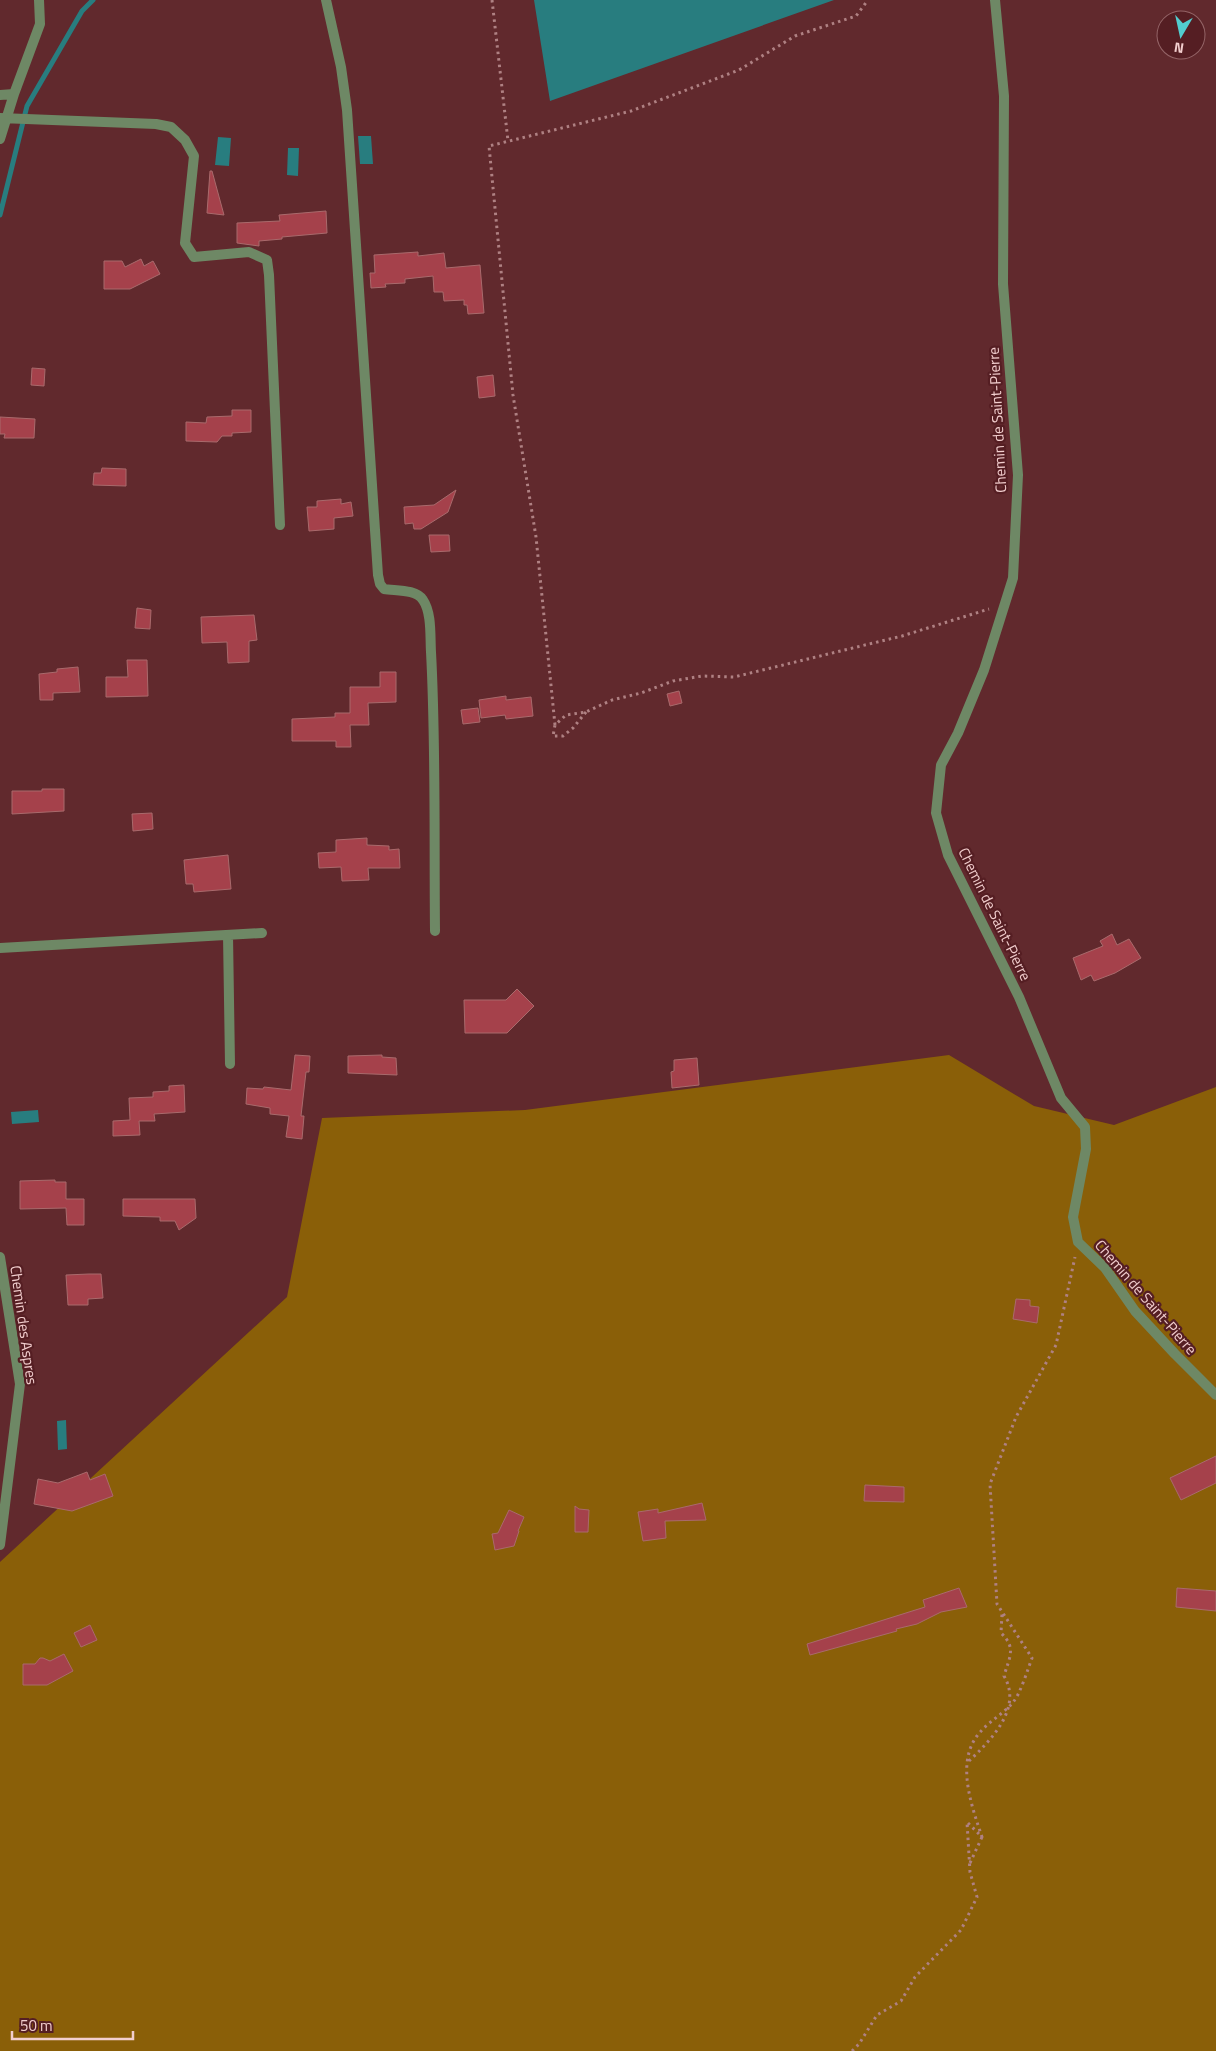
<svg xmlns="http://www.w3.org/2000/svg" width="1216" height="2051" font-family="'Titillium Web',sans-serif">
	<rect width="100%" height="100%" fill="#61292d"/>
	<path fill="#8a5f08" d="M 949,1055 L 1034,1106 L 1114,1125 L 1216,1087 L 1216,2051 L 0,2051 L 0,1562 L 287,1297 L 322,1118 L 525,1110 Z"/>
	<path fill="#287d7f" d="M 534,0 L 834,0 L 550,101 Z
		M 358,136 L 371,136 L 373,164 L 360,164 Z
		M 218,137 L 231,138 L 229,166 L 215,165 Z
		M 288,148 L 299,148 L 298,176 L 287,175 Z
		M 38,1110 L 39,1122 L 12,1124 L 11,1112 Z
		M 66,1420 L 67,1449 L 58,1450 L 57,1421 Z"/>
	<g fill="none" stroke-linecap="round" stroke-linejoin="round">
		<path stroke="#287d7f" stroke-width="5" d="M 0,215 L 27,106 L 82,11 L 93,0"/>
	</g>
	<path fill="#a5414b" stroke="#a96a6c" d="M 210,171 L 212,171 L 224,215 L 207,213 Z
		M 326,211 L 327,233 L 282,237 L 282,239 L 259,241 L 259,246 L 237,243 L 237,223 L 280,221 L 279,215 Z
		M 418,252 L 418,256 L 444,253 L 446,268 L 480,265 L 484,313 L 468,314 L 467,305 L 464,305 L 464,300 L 444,301 L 443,292 L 434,292 L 433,276 L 405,279 L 405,283 L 385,284 L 386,287 L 371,288 L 370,273 L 375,273 L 374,255 Z
		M 141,259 L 144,266 L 153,261 L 160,274 L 130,289 L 104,289 L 104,261 L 122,261 L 125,267 Z
		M 32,368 L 45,369 L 44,386 L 31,385 Z
		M 493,375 L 495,396 L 479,398 L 477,377 Z
		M 232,410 L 251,410 L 251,432 L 232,433 L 232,436 L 222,436 L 217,442 L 186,441 L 186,422 L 206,423 L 207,417 L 232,416 Z
		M 0,417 L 35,419 L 34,438 L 4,438 L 5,434 L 0,434 Z
		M 102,468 L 126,469 L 126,486 L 93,485 L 94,473 L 101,473 Z
		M 456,490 L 448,512 L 421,529 L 414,529 L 413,523 L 405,524 L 404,507 L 434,505 Z
		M 341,499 L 341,504 L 351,502 L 353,516 L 334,518 L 334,529 L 309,531 L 307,507 L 317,507 L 317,501 Z
		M 429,535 L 449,535 L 450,551 L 431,552 Z
		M 137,608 L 151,610 L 150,629 L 135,628 Z
		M 254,615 L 257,640 L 249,641 L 249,662 L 228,663 L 227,642 L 202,643 L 201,617 Z
		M 127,660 L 147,660 L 148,696 L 106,697 L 106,677 L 128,677 Z
		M 78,667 L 80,692 L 53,693 L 53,700 L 40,700 L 39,674 L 57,672 L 57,669 Z
		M 380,672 L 396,672 L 396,702 L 368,703 L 369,725 L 350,725 L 351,747 L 336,747 L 336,741 L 292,741 L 292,719 L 335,717 L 335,713 L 350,713 L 350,687 L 380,687 Z
		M 679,691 L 682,703 L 670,706 L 667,694 Z
		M 506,696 L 506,700 L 531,697 L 533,716 L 506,719 L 505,715 L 481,718 L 479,700 Z
		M 478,708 L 480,722 L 463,724 L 461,710 Z
		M 42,789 L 64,789 L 64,811 L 12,814 L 12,791 L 42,791 Z
		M 152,813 L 153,829 L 133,831 L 132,814 Z
		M 367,838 L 367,845 L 389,846 L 389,850 L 399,849 L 400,868 L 368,868 L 369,880 L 342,881 L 341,867 L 319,868 L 318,853 L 336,852 L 336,840 Z
		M 228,855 L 231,889 L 194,892 L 193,884 L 186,884 L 184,860 Z
		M 1112,934 L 1117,945 L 1129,939 L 1141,958 L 1115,973 L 1094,981 L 1091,975 L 1081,980 L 1073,958 L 1103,946 L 1100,941 Z
		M 517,989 L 534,1006 L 507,1033 L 465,1033 L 464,1000 L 506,1000 Z
		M 295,1055 L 310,1056 L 309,1072 L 306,1072 L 301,1116 L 304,1116 L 302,1139 L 286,1137 L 289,1116 L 270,1114 L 270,1108 L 246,1104 L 247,1088 L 263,1089 L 264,1087 L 291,1090 Z
		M 382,1055 L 382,1057 L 396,1058 L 397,1075 L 348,1073 L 348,1056 Z
		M 697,1058 L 699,1085 L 672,1088 L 671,1072 L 674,1071 L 674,1060 Z
		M 184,1085 L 185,1112 L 154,1114 L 155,1121 L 139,1121 L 140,1135 L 113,1136 L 113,1121 L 130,1120 L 129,1098 L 153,1097 L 153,1092 L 169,1091 L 169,1086 Z
		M 55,1180 L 55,1182 L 66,1182 L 66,1199 L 84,1199 L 84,1225 L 67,1225 L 66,1208 L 20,1209 L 20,1181 Z
		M 123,1199 L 195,1199 L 196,1218 L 179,1230 L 175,1221 L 160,1221 L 160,1217 L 123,1216 Z
		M 89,1274 L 101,1274 L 103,1298 L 88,1299 L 88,1305 L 68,1305 L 66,1275 Z
		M 1016,1299 L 1030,1300 L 1030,1306 L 1039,1307 L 1037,1323 L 1013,1319 Z
		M 1216,1456 L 1216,1483 L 1181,1500 L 1170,1478 Z
		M 87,1472 L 90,1480 L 105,1474 L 113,1496 L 72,1511 L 34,1504 L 38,1479 L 58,1483 Z
		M 865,1485 L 904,1487 L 904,1502 L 864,1501 Z
		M 702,1503 L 706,1520 L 665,1521 L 666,1538 L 643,1541 L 638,1512 L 658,1509 L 658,1513 Z
		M 575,1506 L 579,1509 L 589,1510 L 588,1532 L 575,1532 Z
		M 509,1510 L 524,1517 L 518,1531 L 519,1531 L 514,1546 L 495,1550 L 492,1534 L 498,1533 Z
		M 959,1588 L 967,1607 L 941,1612 L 917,1624 L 896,1629 L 897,1631 L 810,1655 L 807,1644 L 925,1607 L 923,1600 Z
		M 1177,1588 L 1216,1591 L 1216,1611 L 1176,1607 Z
		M 90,1625 L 97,1640 L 81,1647 L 74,1633 Z
		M 64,1654 L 73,1671 L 47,1685 L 23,1685 L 23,1664 L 35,1664 L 40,1658 L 43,1658 L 50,1661 Z"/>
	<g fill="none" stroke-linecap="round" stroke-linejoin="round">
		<path stroke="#af8183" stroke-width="3" stroke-dasharray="2.5 4" stroke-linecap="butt" d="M 492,0 L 508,141
			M 586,712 L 573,728 L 563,736 L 553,736 L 555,725 L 566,715 L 586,712 L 612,700 L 641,693 L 673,681 L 702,676 L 734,677 L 902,636 L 989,609
			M 555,725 L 536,537 L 513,395 L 489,146 L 631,111 L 739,70 L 795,36 L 856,16 L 868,0
			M 969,1761 C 991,1740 1023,1708 1004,1676 C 1009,1658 1017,1648 1001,1633 L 1002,1614
			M 970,1863 L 982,1837
			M 852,2051 L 859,2044 L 877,2015 L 901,2001 L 915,1977 L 961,1930 L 977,1897 L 970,1872 L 967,1822 L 982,1837 C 972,1807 956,1764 977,1736 C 987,1722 1004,1714 1014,1701 C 1020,1694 1028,1669 1032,1658 L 997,1604 L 990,1484 L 1016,1417 L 1056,1345 L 1075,1257"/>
		<path stroke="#6e8865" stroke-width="10" d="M 326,0 L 341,67 L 347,110 L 378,575 L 380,584 L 384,589 C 396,591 416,589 423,600 C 432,613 430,637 431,652 C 436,745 434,838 435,931
			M 995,0 L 1004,96 L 1003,284 L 1018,475 L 1013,578 L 984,670 L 958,733 L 941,765 L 936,813 L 948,855 L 1019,997 L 1061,1098 L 1085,1127 L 1086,1149 L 1073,1217 L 1078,1242 L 1105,1268 L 1135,1311 L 1175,1354 L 1216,1395
			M 0,95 L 14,94
			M 0,118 L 156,124 L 171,127 L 185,140 L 194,156 L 185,243 L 194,257 L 249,252 L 267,260 L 269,275 L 280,525
			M 0,139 L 14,94 L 40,24 L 39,0
			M 228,935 L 230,1064
			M 0,948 L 262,933
			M 0,1257 L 20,1384 L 0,1545"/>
	</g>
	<g text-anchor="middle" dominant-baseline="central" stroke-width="4.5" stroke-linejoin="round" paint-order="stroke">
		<g font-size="15" fill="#f2cece" stroke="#551e23">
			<text transform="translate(997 420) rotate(-93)">Chemin de Saint-Pierre</text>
			<text transform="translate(995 914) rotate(64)">Chemin de Saint-Pierre</text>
			<text transform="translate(1146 1297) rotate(49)">Chemin de Saint-Pierre</text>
			<text transform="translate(24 1325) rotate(82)">Chemin des Aspres</text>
		</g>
	</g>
	<g transform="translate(1181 35) rotate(189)"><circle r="24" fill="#551e23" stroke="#946467"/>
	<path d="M0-4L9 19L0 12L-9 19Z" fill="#52cdcf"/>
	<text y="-8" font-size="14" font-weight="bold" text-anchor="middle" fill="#f2cece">N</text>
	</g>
	<path d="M12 2031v8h121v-8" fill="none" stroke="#f2cece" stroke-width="2.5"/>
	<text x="20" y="2031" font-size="15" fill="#f2cece" stroke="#551e23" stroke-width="4" paint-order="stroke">50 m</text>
</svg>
